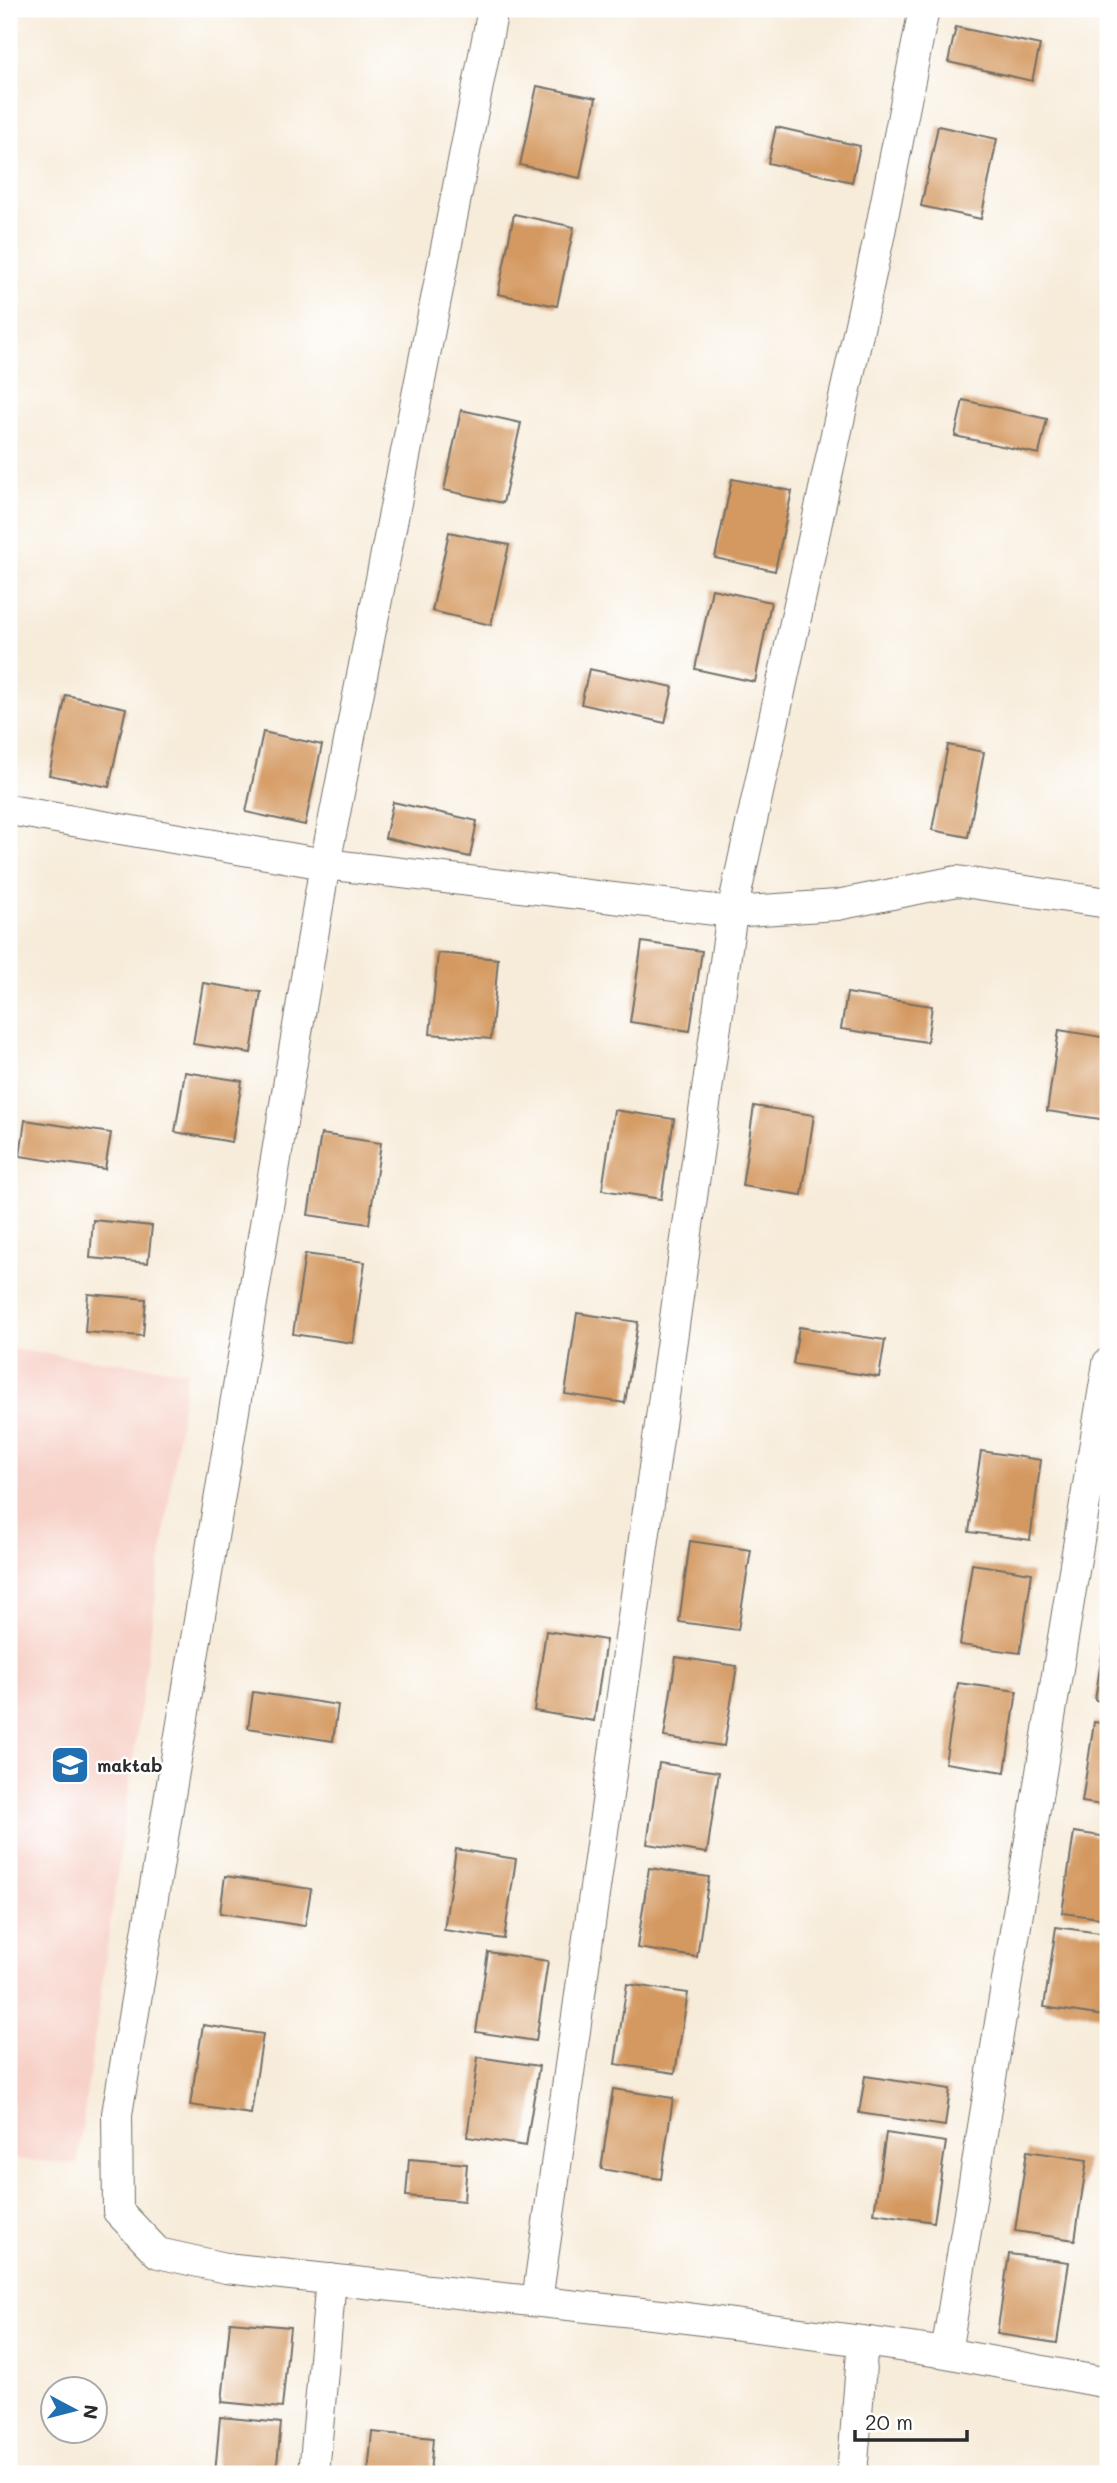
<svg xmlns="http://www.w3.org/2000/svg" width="1117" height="2483" font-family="Mali,sans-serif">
	<rect width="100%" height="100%" fill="#fff"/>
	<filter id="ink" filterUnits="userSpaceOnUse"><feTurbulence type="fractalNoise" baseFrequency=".0143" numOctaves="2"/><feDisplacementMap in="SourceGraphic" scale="14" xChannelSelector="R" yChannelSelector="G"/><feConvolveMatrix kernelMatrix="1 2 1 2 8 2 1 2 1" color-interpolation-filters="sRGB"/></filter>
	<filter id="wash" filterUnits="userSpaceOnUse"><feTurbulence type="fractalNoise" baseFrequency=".00686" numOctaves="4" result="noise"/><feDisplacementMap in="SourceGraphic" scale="28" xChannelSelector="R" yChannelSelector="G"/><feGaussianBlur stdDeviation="1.57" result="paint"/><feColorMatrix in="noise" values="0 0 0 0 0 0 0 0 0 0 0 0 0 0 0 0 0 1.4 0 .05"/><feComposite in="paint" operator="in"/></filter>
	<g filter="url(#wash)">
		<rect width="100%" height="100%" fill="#f7ecda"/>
		<path fill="#f7d1c8" d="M 9,1349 L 187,1371 L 77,2164 L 9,2159 Z"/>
		<g id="blocks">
			<path fill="#d49961" d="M 956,27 L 1040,45 L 1032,81 L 948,62 Z
				M 537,86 L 596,98 L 580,178 L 520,165 Z
				M 938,126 L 997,139 L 981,219 L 921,206 Z
				M 776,127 L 860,146 L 852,182 L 768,163 Z
				M 514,214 L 574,227 L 557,306 L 498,294 Z
				M 963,400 L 1047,419 L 1039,454 L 955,436 Z
				M 461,410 L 521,423 L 503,503 L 444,490 Z
				M 732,479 L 792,491 L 775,571 L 715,558 Z
				M 449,532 L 509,545 L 491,625 L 432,611 Z
				M 712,589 L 771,602 L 755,682 L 695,669 Z
				M 589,669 L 673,687 L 665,723 L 581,704 Z
				M 66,695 L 126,708 L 109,787 L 49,775 Z
				M 263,732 L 322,745 L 305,825 L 246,812 Z
				M 948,745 L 984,752 L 968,837 L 932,830 Z
				M 393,802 L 477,821 L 470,857 L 385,838 Z
				M 642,942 L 702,951 L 690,1031 L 630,1022 Z
				M 438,953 L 498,959 L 491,1039 L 430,1034 Z
				M 203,983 L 261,992 L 251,1053 L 193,1044 Z
				M 847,993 L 932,1006 L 927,1042 L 841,1029 Z
				M 1059,1030 L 1108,1038 L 1107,1120 L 1047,1111 Z
				M 185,1072 L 242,1081 L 232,1142 L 175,1132 Z
				M 754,1106 L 814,1115 L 802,1195 L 742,1186 Z
				M 614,1110 L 674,1119 L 661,1199 L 602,1190 Z
				M 25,1120 L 111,1133 L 105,1169 L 20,1156 Z
				M 321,1134 L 381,1143 L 369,1224 L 308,1215 Z
				M 93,1220 L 152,1226 L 148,1263 L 90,1258 Z
				M 305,1254 L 365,1262 L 353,1343 L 293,1334 Z
				M 88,1294 L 146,1299 L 143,1336 L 85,1332 Z
				M 577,1313 L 638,1322 L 625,1403 L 565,1394 Z
				M 799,1327 L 885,1340 L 879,1377 L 793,1364 Z
				M 981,1451 L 1041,1460 L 1030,1540 L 969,1532 Z
				M 690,1541 L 751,1550 L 738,1630 L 679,1622 Z
				M 972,1564 L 1032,1573 L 1020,1653 L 960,1645 Z
				M 1107,1621 L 1108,1621 L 1108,1702 L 1095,1700 Z
				M 546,1631 L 606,1640 L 594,1721 L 534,1711 Z
				M 676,1657 L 737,1666 L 724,1746 L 664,1737 Z
				M 958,1683 L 1017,1691 L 1005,1772 L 945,1763 Z
				M 253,1692 L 338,1705 L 333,1741 L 248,1728 Z
				M 1094,1722 L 1108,1724 L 1108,1806 L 1082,1802 Z
				M 659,1763 L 719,1772 L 707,1853 L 647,1844 Z
				M 1074,1832 L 1108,1837 L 1108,1919 L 1062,1913 Z
				M 456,1849 L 516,1859 L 504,1939 L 444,1930 Z
				M 649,1868 L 709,1877 L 697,1957 L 637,1948 Z
				M 225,1876 L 311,1889 L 305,1926 L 220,1913 Z
				M 1056,1927 L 1108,1934 L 1108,1989 L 1104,2016 L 1044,2007 Z
				M 488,1952 L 548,1961 L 536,2041 L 476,2032 Z
				M 627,1984 L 688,1993 L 675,2073 L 615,2064 Z
				M 203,2025 L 263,2034 L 251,2114 L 190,2105 Z
				M 478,2057 L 539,2066 L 526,2146 L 467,2137 Z
				M 865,2076 L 950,2089 L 945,2126 L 859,2113 Z
				M 613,2089 L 673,2098 L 661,2179 L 601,2169 Z
				M 886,2133 L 946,2142 L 934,2222 L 874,2213 Z
				M 1027,2151 L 1087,2160 L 1075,2240 L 1015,2231 Z
				M 409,2159 L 467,2164 L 464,2201 L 406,2196 Z
				M 1009,2254 L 1069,2262 L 1057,2343 L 997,2334 Z
				M 230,2322 L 290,2327 L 282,2408 L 222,2402 Z
				M 220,2417 L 281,2423 L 276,2474 L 215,2474 Z
				M 372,2432 L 433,2438 L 430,2474 L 368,2474 Z"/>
		</g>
	</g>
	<g filter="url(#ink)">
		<use href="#blocks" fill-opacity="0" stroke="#726f68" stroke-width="2"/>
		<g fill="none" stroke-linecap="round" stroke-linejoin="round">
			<g stroke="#726f68" stroke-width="32">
				<path id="street" d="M 493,9 L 325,864 L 117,2114 L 118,2211 L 158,2253 L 226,2268 L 679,2317 L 863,2341 L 946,2353 L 1108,2383
					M 9,810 L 325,864 L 732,912 L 837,905 L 957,881 L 1108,903
					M 537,2301 L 732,912 L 879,237 L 924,9
					M 946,2353 L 1108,1363
					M 314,2474 L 331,2279
					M 852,2474 L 863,2341"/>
			</g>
			<use href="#street" stroke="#fff" stroke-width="30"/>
		</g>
	</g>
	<defs>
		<g id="school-square" transform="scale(2.0125)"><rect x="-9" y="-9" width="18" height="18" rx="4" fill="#1f6fb2" stroke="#fff"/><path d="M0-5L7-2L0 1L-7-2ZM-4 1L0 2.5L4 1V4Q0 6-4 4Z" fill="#fff"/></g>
	</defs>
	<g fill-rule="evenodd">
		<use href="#school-square" x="70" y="1765"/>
	</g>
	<g text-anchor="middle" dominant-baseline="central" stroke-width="5" stroke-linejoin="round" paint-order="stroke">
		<g font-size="18" font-weight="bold" fill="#2b2b2b" stroke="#fff" text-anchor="start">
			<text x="97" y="1765">maktab</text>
		</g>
	</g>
	<rect width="1117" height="2483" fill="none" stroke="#fff" stroke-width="35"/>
	<g transform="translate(74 2410) rotate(97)"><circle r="33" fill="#ffffff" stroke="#aaaaaa" stroke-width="2"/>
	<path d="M0-5L12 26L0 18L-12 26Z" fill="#1f6fb2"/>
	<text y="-10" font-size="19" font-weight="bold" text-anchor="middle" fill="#2b2b2b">N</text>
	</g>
	<path d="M855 2430v10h112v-10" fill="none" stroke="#2b2b2b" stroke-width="3.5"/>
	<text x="865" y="2430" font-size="21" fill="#2b2b2b" stroke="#ffffff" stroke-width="5" paint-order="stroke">20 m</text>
</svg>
